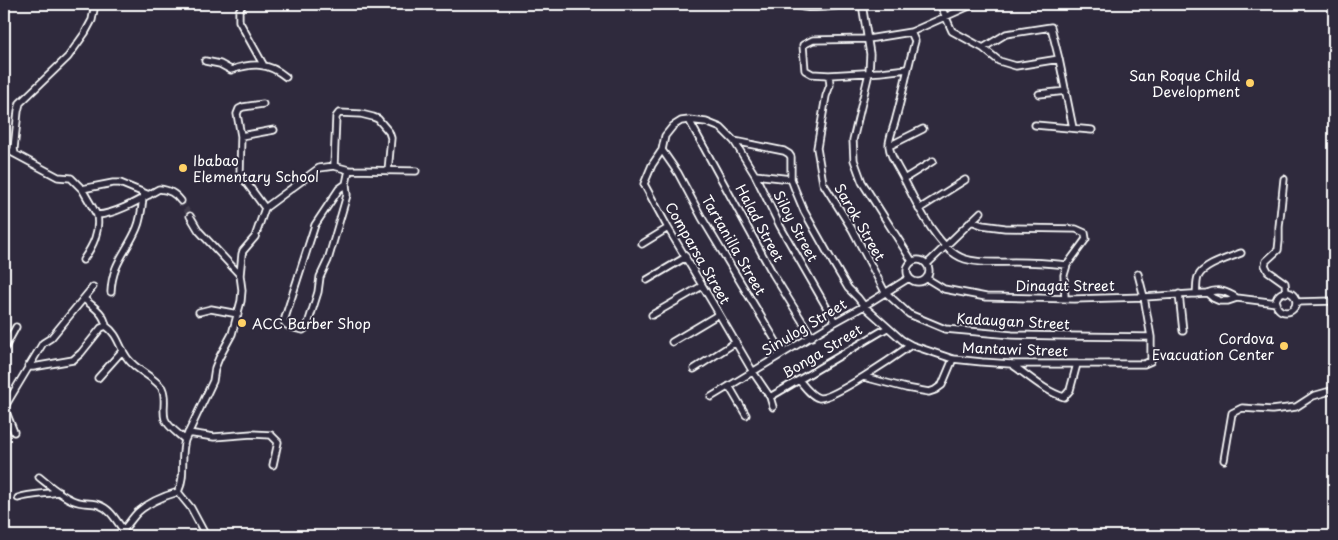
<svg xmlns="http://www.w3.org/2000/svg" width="1338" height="540" font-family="'Playpen Sans',sans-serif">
	<rect width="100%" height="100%" fill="#2f2a3d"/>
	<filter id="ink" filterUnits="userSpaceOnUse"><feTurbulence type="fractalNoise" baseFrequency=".02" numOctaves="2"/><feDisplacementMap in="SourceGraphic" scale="10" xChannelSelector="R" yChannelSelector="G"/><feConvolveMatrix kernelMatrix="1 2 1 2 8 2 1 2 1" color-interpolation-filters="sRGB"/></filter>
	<g filter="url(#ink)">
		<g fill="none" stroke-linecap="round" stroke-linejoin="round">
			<path stroke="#443f50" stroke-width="5.5" stroke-dasharray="5.5 3" stroke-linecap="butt" d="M 181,201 L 190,216"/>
			<g stroke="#fff" stroke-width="9">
				<path id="minor" d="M 243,4 L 239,11 L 239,21 L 264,66
					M 793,4 C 810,11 832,6 851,4
					M 862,4 L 870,54 L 869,73 L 853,140 L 854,160 L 862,182 L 912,261
					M 940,4 L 952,31 L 983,48 L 1006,34 L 1051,27 L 1059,59 L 1073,128
					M 911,32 L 915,41 C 908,66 903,93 896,118 C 894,127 890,135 889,144 C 889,156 899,168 904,179 C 916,202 938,251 965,259 C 981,264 998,262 1014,262 C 1032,262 1050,263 1067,265
					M 983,48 L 999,61 L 1016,66 L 1059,59
					M 205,61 L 220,64 L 231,70 C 252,63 268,62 286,77
					M 907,69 L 881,72 L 829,75 L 812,74 L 805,70 L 803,45 L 813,40 L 868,39 L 911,32 L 974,4
					M 829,75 L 830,85 L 826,96 L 817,148 L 823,183 L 852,229 L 885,292 L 909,314 L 945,329 L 1012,335 L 1066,336 L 1151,337
					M 1039,94 L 1066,91
					M 263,104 L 243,107 L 239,109 L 237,114 L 241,136 L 240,174 L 265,208
					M 689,120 L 773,274 L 812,337
					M 1035,125 L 1092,130
					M 241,136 L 274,130
					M 734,141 L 755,175 L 780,226 L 835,322
					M 889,146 L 923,129
					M 4,148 L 15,154
					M 662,150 L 678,173 L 702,218 L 783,353
					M 334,166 L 336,117 L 339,113 L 361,114 L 373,117 L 378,119 L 389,132 L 391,138 L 388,171
					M 755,175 L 791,179
					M 904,179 L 933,161
					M 1284,179 L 1279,227 L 1279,241 L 1278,250 L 1266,261 L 1265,265 L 1268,271 L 1285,283 L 1286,293
					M 346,184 L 339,189 L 315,225 L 284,321 C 286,328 296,328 303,330 L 307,327 L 318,292 L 320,277 L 328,260 L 347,195 L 346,184 L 349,170
					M 82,189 L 113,183 L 120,183 L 149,195
					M 919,209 L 965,180
					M 97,215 C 117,214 141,199 159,189 C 169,190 175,193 181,201
					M 190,216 L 199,231 L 240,275
					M 971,221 L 982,225 L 1005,228 L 1076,229 L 1085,233 L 1086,239 L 1067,265 L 1064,275 L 1065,299
					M 642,244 L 668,228
					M907 271a11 11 0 1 1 22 0a11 11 0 1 1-22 0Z
					M 83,260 C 93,246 100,232 97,215 L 82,189 L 71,178 L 58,177 L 15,154 L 14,149 L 18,111 L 20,103 L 68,57 L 85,33 L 92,20 L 95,4
					M 927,264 L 981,212
					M 926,278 L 944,289 L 986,297 L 1074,299 L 1144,297 L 1207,293 C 1219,288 1227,292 1237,298
					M 647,280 L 686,257
					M 111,292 C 112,263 127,252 137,228 C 141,219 142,207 143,197
					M1276 302a10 10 0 1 1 20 0a10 10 0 1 1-20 0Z
					M 1207,293 L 1213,298 L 1220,301 L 1228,301 L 1237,298 L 1277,303
					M 1179,294 L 1183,331
					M 1196,294 C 1197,288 1196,282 1198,277 C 1203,265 1229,258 1241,253
					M 84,299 C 94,307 104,313 106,326 C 119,335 119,348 128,359 C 137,371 153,376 162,388 C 167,398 162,409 165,419 C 168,427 179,434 185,440
					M 1296,302 L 1334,301
					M 199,312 L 211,309 L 238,314
					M 652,315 L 702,286
					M 672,342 L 719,314
					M 4,349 L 16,327
					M 1011,364 C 1028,375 1044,391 1064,397 L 1070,390 L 1077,364
					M 28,366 L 33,367 L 73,360 L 81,353 L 101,328 L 106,326
					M 694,369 L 736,342
					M 864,377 L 906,388 L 929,392 L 935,390 L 942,385 L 953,359
					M 98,378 L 123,350
					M 799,380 C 804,386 811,396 819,398 C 832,400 897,355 911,345
					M 729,386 L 746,415
					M 711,397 L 835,322 L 864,306 L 909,278
					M 770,397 L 887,328
					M 4,407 L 14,432
					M 773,407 L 770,397 L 753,372 L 715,307 L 668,228 L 644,184 L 652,165 L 662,150 L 665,136 L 673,126 L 681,121 L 689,120 L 706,122 L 721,128 L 734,141 L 784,151 L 789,154 L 791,157 L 791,179 L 796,192 L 804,211 L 835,266 L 848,288 L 858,298 L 864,306 L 902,340 L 911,345 L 953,359 L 982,362 L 1011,364 L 1144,364 L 1151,361 L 1151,337 L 1144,297 L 1138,274
					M 4,408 L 43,343 L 51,338 L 93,287
					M 188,433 L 214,437 L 252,434 L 271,435 L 278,442 L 273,465
					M 1224,460 L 1232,413 L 1242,408 L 1272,410 L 1296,407 L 1313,396 L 1334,390
					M 39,477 C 49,485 60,495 72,500 C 83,505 91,502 99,505 C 111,509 117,522 124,531
					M 178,492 L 191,508 L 206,536
					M 18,498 C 30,494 46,494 59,492
					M 117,536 C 126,529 130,520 138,512 C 149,502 164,496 178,492 C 186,476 180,457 185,440 L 213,381 L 215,368 L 219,358 L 232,334 L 241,301 L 242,290 L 240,275 L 242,254 L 243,251 L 255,237 L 265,208 L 319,168 L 334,166 L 349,170 L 416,171"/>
			</g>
			<use href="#minor" stroke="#2f2a3d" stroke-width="5.5"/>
		</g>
	</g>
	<g fill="#ffd166" stroke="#2f2a3d" stroke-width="2">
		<circle cx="1250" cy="83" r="5"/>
		<circle cx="183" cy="168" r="5"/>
		<circle cx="242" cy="323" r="5"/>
		<circle cx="1284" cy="346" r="5"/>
	</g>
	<g text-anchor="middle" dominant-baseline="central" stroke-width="4" stroke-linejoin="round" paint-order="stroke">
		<g font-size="14" fill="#fff" stroke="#2f2a3d" text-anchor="end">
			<text x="1240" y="75">San Roque Child<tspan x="1240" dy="16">Development</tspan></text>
			<text x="193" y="160" text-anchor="start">Ibabao<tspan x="193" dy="16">Elementary School</tspan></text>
			<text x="252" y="323" text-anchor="start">ACC Barber Shop</text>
			<text x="1274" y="338">Cordova<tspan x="1274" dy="16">Evacuation Center</tspan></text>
		</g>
		<g font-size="14" fill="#fff" stroke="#2f2a3d">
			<text transform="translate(860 222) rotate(60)">Sarok Street</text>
			<text transform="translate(760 223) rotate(62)">Halad Street</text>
			<text transform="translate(796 226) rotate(62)">Siloy Street</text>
			<text transform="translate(734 245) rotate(60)">Tartanilla Street</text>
			<text transform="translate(698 253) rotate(60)">Comparsa Street</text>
			<text x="1065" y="285">Dinagat Street</text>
			<text transform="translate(1013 321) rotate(3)">Kadaugan Street</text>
			<text transform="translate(804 327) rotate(-31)">Sinulog Street</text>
			<text transform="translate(1015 349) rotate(2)">Mantawi Street</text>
			<text transform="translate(822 351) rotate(-31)">Bonga Street</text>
		</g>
	</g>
	<rect width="1338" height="540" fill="none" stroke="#2f2a3d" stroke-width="20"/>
	<rect x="10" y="10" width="1318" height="520" fill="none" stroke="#fff" stroke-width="2" filter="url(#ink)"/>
</svg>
